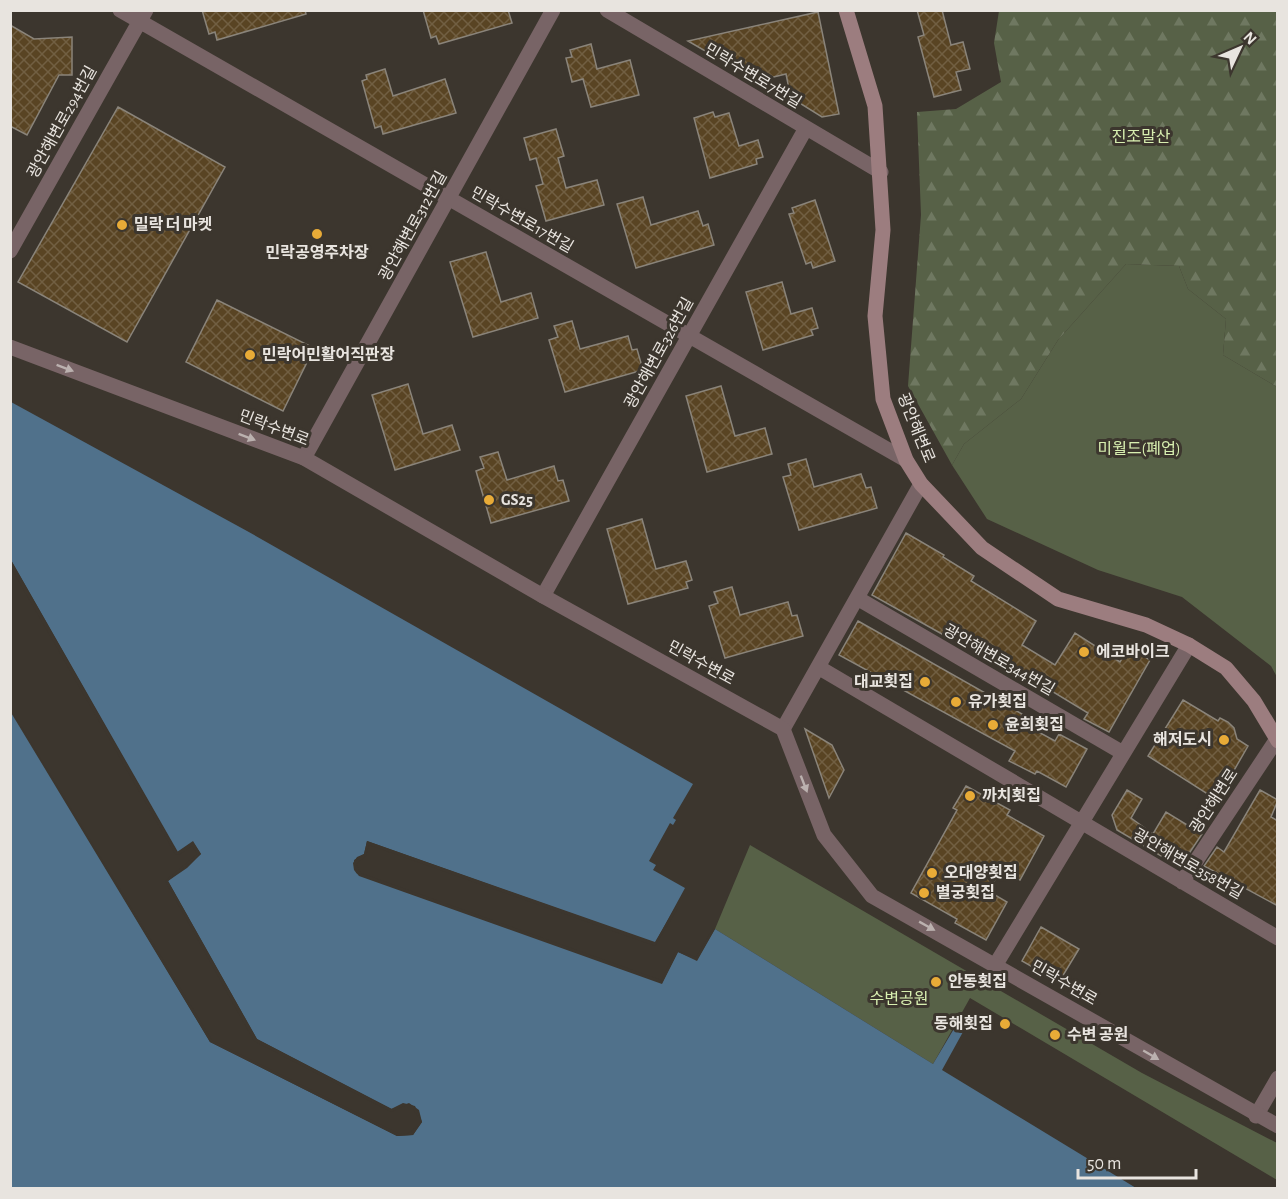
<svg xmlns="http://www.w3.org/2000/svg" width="1288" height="1199" font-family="'Alegreya Sans','Noto Sans KR',sans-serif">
	<defs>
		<pattern id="forest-firs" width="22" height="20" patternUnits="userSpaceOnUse" patternTransform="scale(1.5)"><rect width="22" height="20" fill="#576147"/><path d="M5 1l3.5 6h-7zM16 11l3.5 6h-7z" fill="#6f7861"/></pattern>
		<pattern id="building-cross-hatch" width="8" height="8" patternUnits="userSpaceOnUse" patternTransform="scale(1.5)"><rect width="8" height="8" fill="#594423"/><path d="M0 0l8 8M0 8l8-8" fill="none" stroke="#715f42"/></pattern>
	</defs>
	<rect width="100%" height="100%" fill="#3c362e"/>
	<path fill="#576147" d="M 1126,264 L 1179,266 L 1188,289 L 1226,319 L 1223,355 L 1277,387 L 1277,677 L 1271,666 L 1182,597 L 1098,570 L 987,519 L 952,465 L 964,444 L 1021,399 L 1058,340 Z
		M 750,845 L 1142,1073 L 1277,1143 L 1277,1180 L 970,998 L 933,1064 L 715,929 Z"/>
	<path fill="url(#forest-firs)" d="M 999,11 L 1277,11 L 1277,387 L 1223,355 L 1226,319 L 1188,289 L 1179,266 L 1126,264 L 1058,340 L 1021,399 L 964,444 L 952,465 L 908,386 L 921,215 L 917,112 L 956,109 L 1001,82 L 994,43 Z"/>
	<path fill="#50718b" d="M 11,402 L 247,531 L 693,784 L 673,818 L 676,820 L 673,825 L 670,823 L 649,861 L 656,865 L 653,870 L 685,888 L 655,943 L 367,841 L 364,854 L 354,860 L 356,873 L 662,983 L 678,952 L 697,960 L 715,929 L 933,1064 L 961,1017 L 969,1021 L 942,1070 L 1136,1188 L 11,1188 L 10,711 L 210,1042 L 397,1136 L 413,1135 L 422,1122 L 419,1110 L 409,1103 L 392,1109 L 257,1039 L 168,881 L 187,868 L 201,854 L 193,842 L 178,852 L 11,560 Z"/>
	<path fill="#3c362e" d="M 11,560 L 177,852 L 193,841 L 201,854 L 168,881 L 257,1039 L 391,1109 L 403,1103 L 415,1106 L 422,1122 L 413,1135 L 397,1136 L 210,1042 L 10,708 L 212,1040 L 398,1133 L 407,1134 L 418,1126 L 418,1117 L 413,1109 L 404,1106 L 391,1112 L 254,1041 L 165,881 L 197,854 L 192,846 L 179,855 L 175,854 L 10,566 Z
		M 367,841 L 655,942 L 676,906 L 678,908 L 655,946 L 369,845 L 366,856 L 356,864 L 361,873 L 661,980 L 676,950 L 696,957 L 713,928 L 715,929 L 697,961 L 678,952 L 662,984 L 359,876 L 354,870 L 353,863 L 357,857 L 364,854 Z"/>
	<path fill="url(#building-cross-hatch)" stroke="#8a847a" stroke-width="1.5" d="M 202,10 L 305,10 L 306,14 L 217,40 L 215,32 L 209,34 Z
		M 423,10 L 508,10 L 512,23 L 439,44 L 436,36 L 431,38 Z
		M 917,10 L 942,10 L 951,45 L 963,42 L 970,69 L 956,72 L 961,90 L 934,97 L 918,37 L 924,35 Z
		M 818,12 L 839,114 L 822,117 L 798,102 L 796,93 L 790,94 L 786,74 L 757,81 L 688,41 Z
		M 10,25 L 34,39 L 72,37 L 72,75 L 59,75 L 27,135 L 10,126 Z
		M 591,44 L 597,69 L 630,60 L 639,95 L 591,107 L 583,79 L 572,82 L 566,58 L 572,57 L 570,50 Z
		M 385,69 L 393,96 L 445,79 L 456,113 L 383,134 L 381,126 L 375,128 L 362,81 L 367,79 L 366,75 Z
		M 118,107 L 225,167 L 127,342 L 18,282 Z
		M 713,112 L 715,117 L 729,113 L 739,146 L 758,140 L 763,157 L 756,159 L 757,164 L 710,178 L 694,118 Z
		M 556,129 L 564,156 L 558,158 L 566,188 L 597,180 L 604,205 L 546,221 L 536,186 L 543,184 L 536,158 L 530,160 L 524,138 Z
		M 643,197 L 651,225 L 698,211 L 703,226 L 708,224 L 714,245 L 636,268 L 617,204 Z
		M 815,200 L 835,261 L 813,268 L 811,262 L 806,264 L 789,214 L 794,213 L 792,208 Z
		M 486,252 L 501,302 L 531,293 L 538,318 L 473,337 L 450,262 Z
		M 782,282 L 791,314 L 812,308 L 818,328 L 811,330 L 813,335 L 763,350 L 746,292 Z
		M 217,300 L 314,348 L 283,411 L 186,362 Z
		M 572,321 L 580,349 L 628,336 L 632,350 L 637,349 L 643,370 L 565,392 L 549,340 L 558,337 L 554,326 Z
		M 408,384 L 423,434 L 452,425 L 460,450 L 395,470 L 372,395 Z
		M 721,386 L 735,436 L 765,428 L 772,454 L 707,472 L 686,396 Z
		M 498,452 L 507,480 L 554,466 L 558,481 L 563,480 L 569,501 L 491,523 L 476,471 L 484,468 L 480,457 Z
		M 806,459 L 814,487 L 861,474 L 866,488 L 871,487 L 877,508 L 799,530 L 783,477 L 791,475 L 788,464 Z
		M 642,519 L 656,569 L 686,561 L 692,580 L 686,582 L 688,588 L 628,604 L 607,529 Z
		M 906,533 L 944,555 L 943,557 L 974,576 L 971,581 L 1036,621 L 1022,645 L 1055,665 L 1075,633 L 1120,662 L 1129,647 L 1150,660 L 1109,732 L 1084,719 L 1088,713 L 1012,667 L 977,646 L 975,650 L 944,632 L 942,634 L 872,595 Z
		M 732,587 L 740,615 L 788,602 L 792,616 L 797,615 L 803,636 L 725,658 L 709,606 L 718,603 L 714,592 Z
		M 858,621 L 1022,714 L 1018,721 L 1055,741 L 1059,734 L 1087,749 L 1066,787 L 1037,771 L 1035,774 L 1009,761 L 1015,751 L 839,655 Z
		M 1183,700 L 1218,721 L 1220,718 L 1228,722 L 1234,728 L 1237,739 L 1248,746 L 1217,800 L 1148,756 Z
		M 805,729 L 832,745 L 844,770 L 829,798 Z
		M 966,786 L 1010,810 L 1007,815 L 1044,836 L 1020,880 L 1001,870 L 988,891 L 1007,902 L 986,940 L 955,923 L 957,919 L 911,893 L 957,810 L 953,808 Z
		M 1127,790 L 1142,799 L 1131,818 L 1153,834 L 1166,812 L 1202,834 L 1180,867 L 1117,830 L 1112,815 Z
		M 1260,790 L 1278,800 L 1271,817 L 1278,821 L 1278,906 L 1204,866 L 1217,847 L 1224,852 Z
		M 1041,927 L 1079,949 L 1059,982 L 1022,961 Z"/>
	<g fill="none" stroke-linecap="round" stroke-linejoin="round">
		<path stroke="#786466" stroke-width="15" d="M 120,10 L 906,460
			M 607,10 L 881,172
			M 10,251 L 146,10
			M 304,458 L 553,10
			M 543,596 L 806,128
			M 857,598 L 1123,753
			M 818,667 L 1278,938
			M 783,729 L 921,484
			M 1182,882 L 1277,739
			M 996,964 L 1189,645
			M 1256,1116 L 1278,1078"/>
		<path stroke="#786466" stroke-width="15" d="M 10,347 L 304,458 L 543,596 L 783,729 L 824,835 L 872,896 L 1278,1126"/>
		<path stroke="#9c7d7f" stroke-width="15" d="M 846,10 L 875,106 L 883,230 L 875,316 L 883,399 L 906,460 L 921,484 L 982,548 L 1058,599 L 1146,625 L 1189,645 L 1226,668 L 1254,701 L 1278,741"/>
	</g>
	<defs><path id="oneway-solid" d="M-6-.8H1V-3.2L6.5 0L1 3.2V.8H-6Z" transform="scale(1.5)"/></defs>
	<g fill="#bbb1af">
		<use href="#oneway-solid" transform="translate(65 368) rotate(21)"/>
		<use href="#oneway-solid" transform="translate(247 437) rotate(21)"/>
		<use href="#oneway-solid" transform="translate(804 784) rotate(69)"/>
		<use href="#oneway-solid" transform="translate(927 926) rotate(29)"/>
		<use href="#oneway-solid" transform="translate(1151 1055) rotate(30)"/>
	</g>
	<g fill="#e8ab37" stroke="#3c362e" stroke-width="2">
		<circle cx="122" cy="225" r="6"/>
		<circle cx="317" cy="234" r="6"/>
		<circle cx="250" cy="355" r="6"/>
		<circle cx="489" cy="500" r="6"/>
		<circle cx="1084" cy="652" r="6"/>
		<circle cx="925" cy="682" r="6"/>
		<circle cx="956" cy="702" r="6"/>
		<circle cx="993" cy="725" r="6"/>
		<circle cx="1224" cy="740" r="6"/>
		<circle cx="970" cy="796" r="6"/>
		<circle cx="932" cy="873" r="6"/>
		<circle cx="924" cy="893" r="6"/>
		<circle cx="936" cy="982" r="6"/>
		<circle cx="1005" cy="1024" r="6"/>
		<circle cx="1055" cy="1035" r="6"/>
	</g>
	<g text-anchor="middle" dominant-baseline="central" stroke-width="6" stroke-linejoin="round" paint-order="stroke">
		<g font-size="16" fill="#e8e4df" stroke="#3c362e">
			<text transform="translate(753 76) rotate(31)">민락수변로7번길</text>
			<text transform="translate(62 122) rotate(-61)">광안해변로294번길</text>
			<text transform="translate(522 220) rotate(30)">민락수변로17번길</text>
			<text transform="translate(413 226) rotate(-61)">광안해변로312번길</text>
			<text transform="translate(659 353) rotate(-61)">광안해변로326번길</text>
			<text transform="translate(274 428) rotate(21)">민락수변로</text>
			<text transform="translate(916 428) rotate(68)">광안해변로</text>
			<text transform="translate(999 660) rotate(30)">광안해변로344번길</text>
			<text transform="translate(701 663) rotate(29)">민락수변로</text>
			<text transform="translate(1214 801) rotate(-57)">광안해변로</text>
			<text transform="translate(1188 864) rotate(30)">광안해변로358번길</text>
			<text transform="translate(1064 983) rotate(30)">민락수변로</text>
		</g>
		<g font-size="16" fill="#d8efb0" stroke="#3c362e">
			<text x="1141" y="137">진조말산</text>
			<text x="1139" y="449">미월드(폐업)</text>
			<text x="899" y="999">수변공원</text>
		</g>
		<g font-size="16" font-weight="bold" fill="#e8e4df" stroke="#3c362e" text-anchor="start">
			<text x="134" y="225">밀락 더 마켓</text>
			<text x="317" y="253" text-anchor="middle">민락공영주차장</text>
			<text x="262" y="355">민락어민활어직판장</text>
			<text x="501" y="500">GS25</text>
			<text x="1096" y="652">에코바이크</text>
			<text x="913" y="682" text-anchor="end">대교횟집</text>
			<text x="968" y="702">유가횟집</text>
			<text x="1005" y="725">윤희횟집</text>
			<text x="1212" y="740" text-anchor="end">해저도시</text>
			<text x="982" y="796">까치횟집</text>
			<text x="944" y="873">오대양횟집</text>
			<text x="936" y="893">별궁횟집</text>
			<text x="948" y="982">안동횟집</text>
			<text x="993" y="1024" text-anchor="end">동해횟집</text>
			<text x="1067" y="1035">수변 공원</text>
		</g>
	</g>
	<rect width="1288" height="1199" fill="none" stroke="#e8e4df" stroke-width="24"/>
	<g transform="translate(1240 48) rotate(46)" stroke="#3c362e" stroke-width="4.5" paint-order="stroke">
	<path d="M0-4.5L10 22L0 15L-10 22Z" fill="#e8e4df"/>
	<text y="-9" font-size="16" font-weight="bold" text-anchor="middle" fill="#e8e4df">N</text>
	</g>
	<path d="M1078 1169v9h118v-9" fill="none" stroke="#e8e4df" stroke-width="3"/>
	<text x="1087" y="1169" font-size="18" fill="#e8e4df" stroke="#3c362e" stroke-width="4.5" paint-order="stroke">50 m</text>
</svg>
